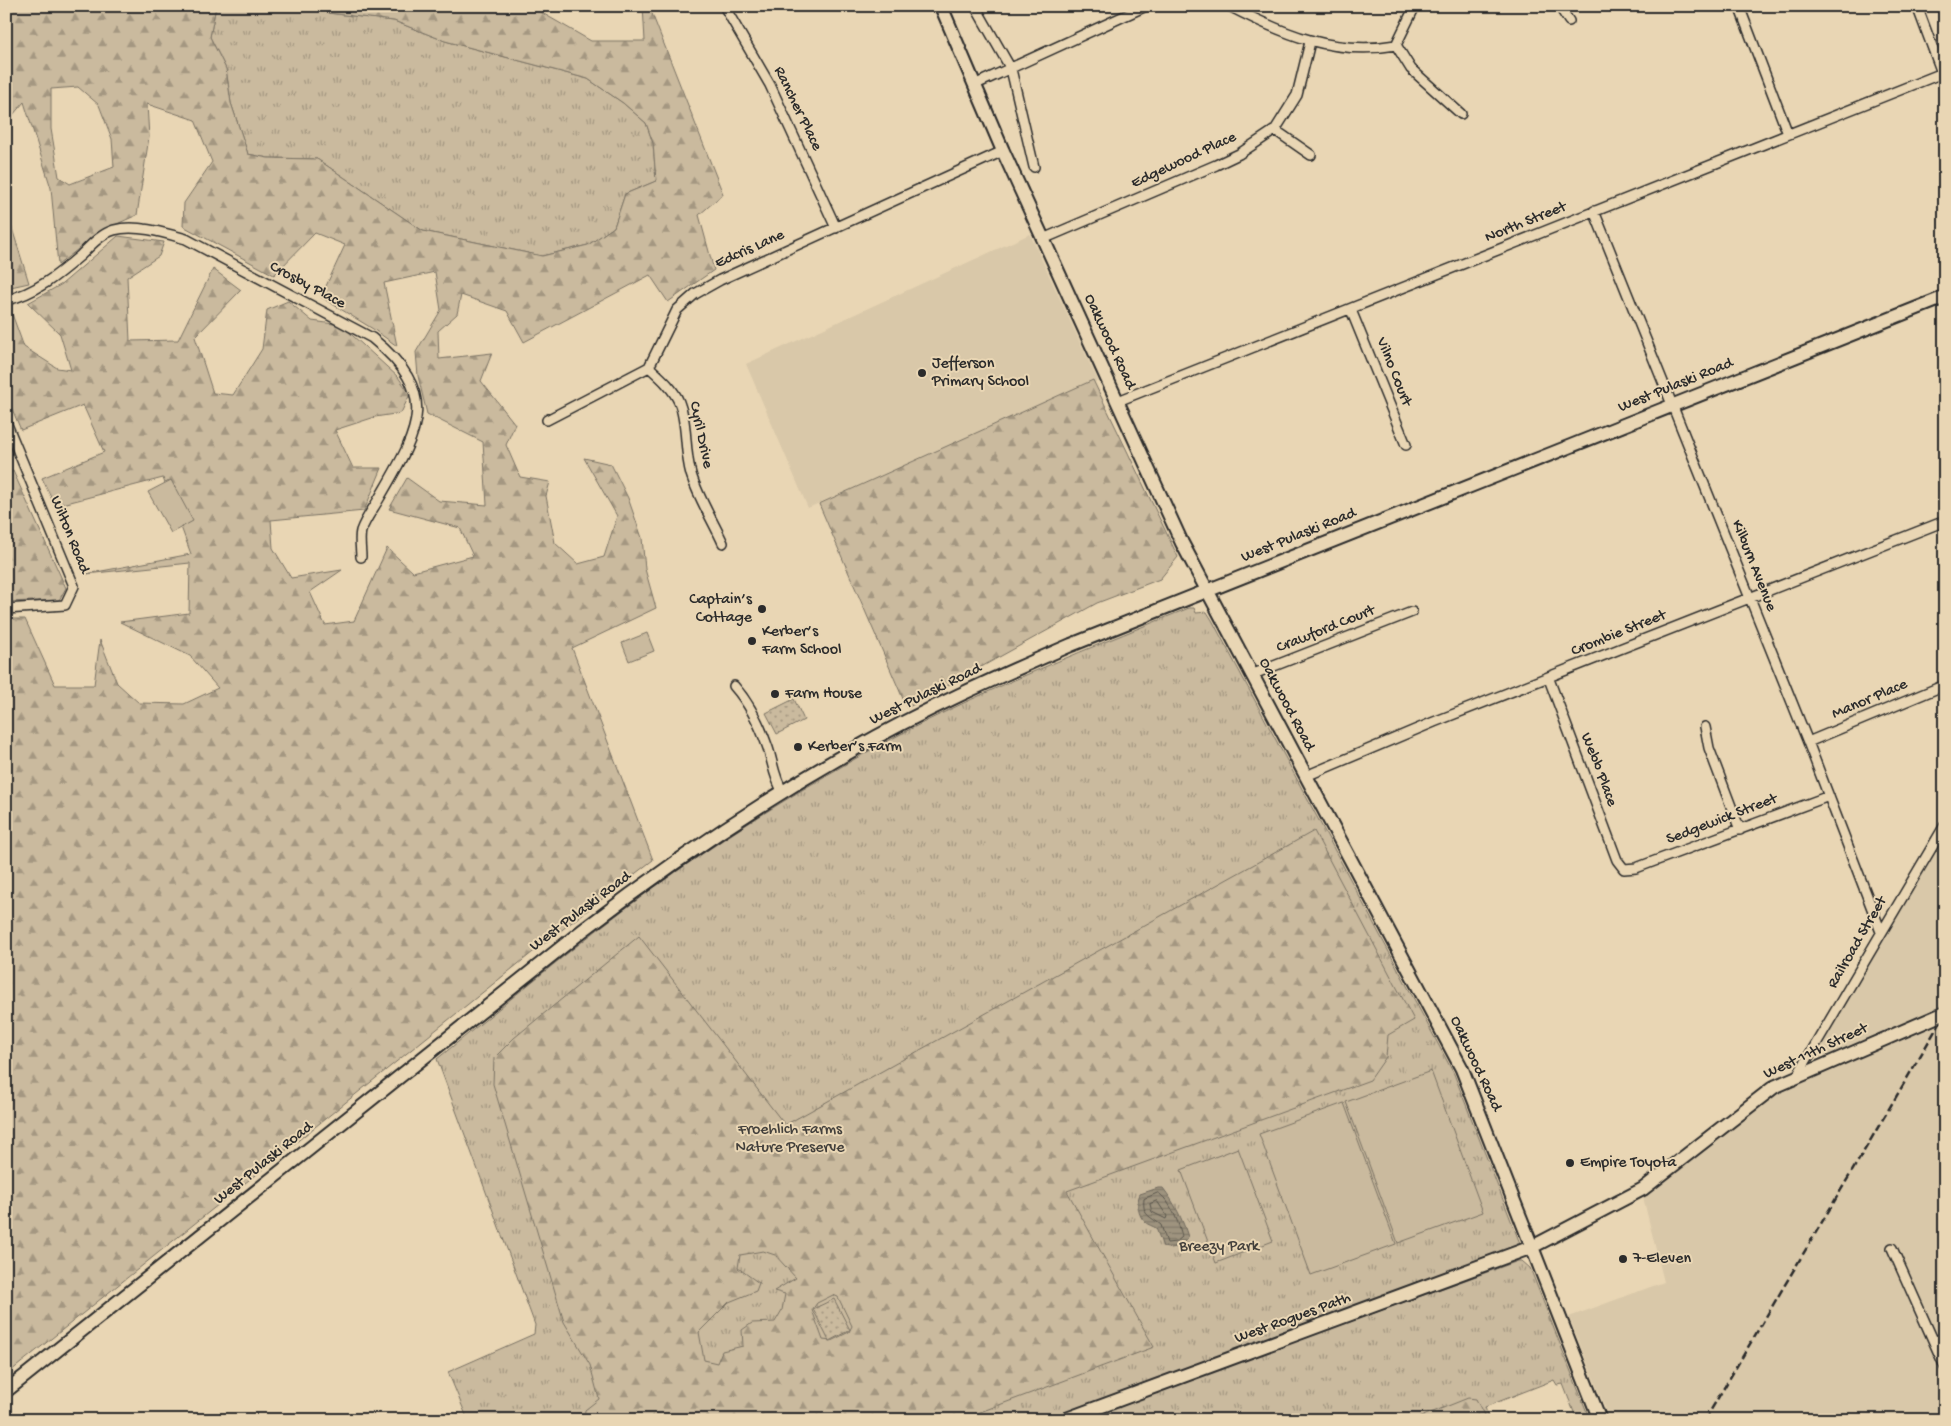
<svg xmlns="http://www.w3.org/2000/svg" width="1951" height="1426" font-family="'Gochi Hand',sans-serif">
	<defs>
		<pattern id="grass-tufts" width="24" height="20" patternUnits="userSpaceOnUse" patternTransform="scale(1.25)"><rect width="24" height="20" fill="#caba9e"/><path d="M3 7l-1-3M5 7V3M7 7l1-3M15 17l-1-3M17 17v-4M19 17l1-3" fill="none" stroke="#a49781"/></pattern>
		<pattern id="forest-firs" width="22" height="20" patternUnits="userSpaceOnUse" patternTransform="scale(1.25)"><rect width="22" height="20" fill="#caba9e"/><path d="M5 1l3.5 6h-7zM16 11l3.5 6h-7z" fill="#a49781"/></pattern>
		<pattern id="garden-dots" width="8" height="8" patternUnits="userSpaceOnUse" patternTransform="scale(1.25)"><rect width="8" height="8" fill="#caba9e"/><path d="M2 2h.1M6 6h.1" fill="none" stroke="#a49781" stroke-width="1.8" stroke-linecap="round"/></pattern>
		<pattern id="water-rules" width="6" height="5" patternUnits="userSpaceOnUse" patternTransform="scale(1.25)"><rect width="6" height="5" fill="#9e937e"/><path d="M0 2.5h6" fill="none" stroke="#817867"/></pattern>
	</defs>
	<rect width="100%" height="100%" fill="#e9d6b4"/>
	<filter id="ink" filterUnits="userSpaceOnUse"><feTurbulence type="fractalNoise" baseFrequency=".02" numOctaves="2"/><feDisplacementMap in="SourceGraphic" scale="10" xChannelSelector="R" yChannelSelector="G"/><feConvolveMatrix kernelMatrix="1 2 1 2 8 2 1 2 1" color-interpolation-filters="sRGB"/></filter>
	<g filter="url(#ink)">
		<path fill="#d9c8a9" d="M 1030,234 L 1098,381 L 808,508 L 746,364 Z
			M 1945,834 L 1945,1420 L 1610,1420 L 1569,1317 L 1664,1282 L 1643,1197 L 1773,1094 L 1798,1081 Z"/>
		<path fill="url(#grass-tufts)" stroke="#7a7264" d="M 216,6 L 321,6 L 328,13 L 394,21 L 445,41 L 588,79 L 623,103 L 646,123 L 653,143 L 656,181 L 625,194 L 614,227 L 588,245 L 542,256 L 423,231 L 317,159 L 268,158 L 248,154 L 231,103 L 226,69 L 210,37 Z
			M 1189,608 L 1194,608 L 1196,613 L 1207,612 L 1212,620 L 1454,1074 L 1521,1246 L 1049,1420 L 468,1420 L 448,1372 L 534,1334 L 535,1325 L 437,1059 C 508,1002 578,942 652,889 C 714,844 780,802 846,764 C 955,701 1072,655 1189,608 Z
			M 1518,1261 L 1522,1261 L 1530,1268 L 1590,1420 L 1577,1420 L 1563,1384 L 1557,1385 L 1554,1380 L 1485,1407 L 1489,1420 L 1077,1420 Z"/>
		<path fill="url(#forest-firs)" stroke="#7a7264" fill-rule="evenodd" d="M 6,6 L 216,6 L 210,37 L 226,69 L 231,103 L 248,154 L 268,158 L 317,159 L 423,231 L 542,256 L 588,245 L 614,227 L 625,194 L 656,181 L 653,143 L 646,123 L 623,103 L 588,79 L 445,41 L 394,21 L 328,13 L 321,6 L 530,6 L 591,41 L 645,41 L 643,6 L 649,6 L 723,194 L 699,215 L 714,270 L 668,302 L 650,275 L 524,342 L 507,311 L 461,295 L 457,314 L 438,331 L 439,359 L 492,353 L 481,381 L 515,424 L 506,445 L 520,477 L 550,482 L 546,496 L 555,543 L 578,564 L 604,557 L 617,516 L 584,458 L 611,464 L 628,498 L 642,538 L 645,569 L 656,608 L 572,648 L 653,860 L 533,952 L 6,1375 L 6,619 L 25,619 L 55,685 L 94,685 L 100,640 L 117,683 L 139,703 L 184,704 L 218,688 L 190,656 L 120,622 L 189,613 L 190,563 L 86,574 L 191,554 L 163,478 L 55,506 L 42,478 L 104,452 L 83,405 L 21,430 L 6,395 L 6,313 L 12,314 L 24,347 L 57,368 L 71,370 L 60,334 L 28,303 L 62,284 L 118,236 L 164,242 L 159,256 L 127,277 L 130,341 L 178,340 L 213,269 L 241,290 L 195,337 L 213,393 L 233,395 L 262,349 L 267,310 L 288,301 L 312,321 L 341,325 L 398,377 L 410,394 L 401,413 L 375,417 L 335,430 L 353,468 L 382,468 L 364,511 L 271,520 L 273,548 L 291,578 L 342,570 L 310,592 L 325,625 L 354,621 L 387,548 L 413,572 L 473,556 L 460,528 L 389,509 L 407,478 L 439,501 L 487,505 L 483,442 L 427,414 L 418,376 L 416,352 L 441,310 L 435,272 L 384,283 L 397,346 L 373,329 L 321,297 L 345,245 L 315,233 L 274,275 L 183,226 L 184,203 L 212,162 L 195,120 L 147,104 L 149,137 L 137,215 L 101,231 L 58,265 L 51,188 L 24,102 L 6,123 ZM 78,87 L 99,105 L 112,139 L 114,167 L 70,184 L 59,177 L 51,129 L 51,89 Z
			M 6,209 L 29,283 L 6,288 Z
			M 1093,380 L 1178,557 L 1160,579 L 1097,603 L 907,708 L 819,504 Z
			M 13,471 L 66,588 L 59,600 L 6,602 L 6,475 Z
			M 1314,831 L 1414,1020 L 1388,1035 L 1386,1057 L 1370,1080 L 1067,1191 L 1154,1347 L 959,1420 L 584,1420 L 585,1410 L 599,1399 L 590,1365 L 564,1322 L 493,1084 L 494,1058 L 514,1038 L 639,936 L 785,1125 ZM 763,1251 L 775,1255 L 796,1278 L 774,1291 L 785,1294 L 782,1310 L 775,1322 L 752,1323 L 742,1330 L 743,1346 L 722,1351 L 717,1363 L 704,1360 L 699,1332 L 729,1302 L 756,1291 L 759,1283 L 738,1268 L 740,1255 ZM 833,1295 L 838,1297 L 852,1326 L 849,1332 L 831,1341 L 823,1340 L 812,1310 L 817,1303 Z
			M 1468,1398 L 1476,1399 L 1484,1415 L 1482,1420 L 1413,1420 Z"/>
		<path fill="url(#garden-dots)" stroke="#7a7264" d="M 794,699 L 804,720 L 777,734 L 766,713 Z
			M 834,1299 L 850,1330 L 829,1341 L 813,1309 Z"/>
		<path fill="#caba9e" stroke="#7a7264" d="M 171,480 L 193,521 L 171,533 L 148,492 Z
			M 647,633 L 654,651 L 629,661 L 622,643 Z
			M 1431,1071 L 1483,1212 L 1398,1243 L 1346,1102 Z
			M 1344,1103 L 1396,1244 L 1311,1275 L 1259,1134 Z
			M 1238,1148 L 1273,1241 L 1216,1263 L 1181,1170 Z"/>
		<path fill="url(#water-rules)" stroke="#70695d" d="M 1158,1188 L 1163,1188 C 1174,1202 1183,1220 1188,1237 C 1183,1246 1173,1250 1163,1247 L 1156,1228 C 1153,1226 1148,1225 1145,1222 C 1138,1216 1136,1202 1140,1194 Z"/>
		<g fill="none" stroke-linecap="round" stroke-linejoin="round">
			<path stroke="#59554c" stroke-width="1" d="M 1158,1193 C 1169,1198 1180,1225 1182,1237 L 1176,1242 L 1167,1243 L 1161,1225 C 1150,1216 1142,1216 1144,1199 Z
				M 1157,1201 L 1167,1216 L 1166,1219 L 1152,1212 L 1150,1204 Z"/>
			<g stroke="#2b2b2b" stroke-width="12">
				<path id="street" d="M 724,6 L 770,85 L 836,228
					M 975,6 L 1011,69 L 1034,167
					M 1229,6 C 1283,34 1335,56 1396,45
					M 1559,6 L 1569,21
					M 1739,6 L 1788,134
					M 1917,6 L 1942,73
					M 1396,45 L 1411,69 L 1461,114
					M 1396,45 L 1415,6
					M 974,85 L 1146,6
					M 1275,130 L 1311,155
					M 1594,211 L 1808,742 L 1881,932
					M 1043,239 L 1216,165 L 1239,154 L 1275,130 L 1297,95 L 1310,42
					M 6,300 C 35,294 59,274 81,255 C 91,245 101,234 114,230 C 136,224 165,233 186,239 L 372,338 C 442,395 418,431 380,497 C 374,508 365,519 361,531 C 359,538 361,550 361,557
					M 1351,310 L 1406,445
					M 649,367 C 660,377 673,388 679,402 C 688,424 684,450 691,474 C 698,497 713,521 723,543
					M 1118,401 L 1945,72
					M 547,420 L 649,367 L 677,310 L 695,294 L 720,280 L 1003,151
					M 6,422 L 74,586 L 65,605 L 6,609
					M 1251,675 L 1412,612
					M 1549,679 L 1617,860 L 1624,869 L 1636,868 L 1652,862 L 1829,796
					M 734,686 C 750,704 760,725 768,748 C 773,763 774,778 783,792
					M 1705,727 L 1709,748 L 1740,830
					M 1808,742 L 1945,685
					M 1306,776 L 1434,722 L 1945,521
					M 1797,1076 L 1945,825
					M 1892,1248 L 1945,1367
					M 1934,1342 L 1945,1337"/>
			</g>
			<g stroke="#2b2b2b" stroke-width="16">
				<path id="secondary" d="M 941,6 L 1003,151 L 1182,543 L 1462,1069 L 1600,1420
					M 6,1391 L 582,931 C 668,865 758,804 853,750 C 923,710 997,677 1071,645 L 1945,297
					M 1064,1420 L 1532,1247 L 1643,1189 L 1774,1087 L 1945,1013"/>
			</g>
			<use href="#street" stroke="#e9d6b4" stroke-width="9"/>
			<use href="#secondary" stroke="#e9d6b4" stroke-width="12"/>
			<path stroke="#2b2b2b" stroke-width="2.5" stroke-dasharray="8 4" stroke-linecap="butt" d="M 1705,1420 L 1945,1014"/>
		</g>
	</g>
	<g fill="#2b2b2b" stroke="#e9d6b4" stroke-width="2">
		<circle cx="922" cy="373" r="5"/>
		<circle cx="762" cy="609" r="5"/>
		<circle cx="752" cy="641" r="5"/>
		<circle cx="775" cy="694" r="5"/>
		<circle cx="798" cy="747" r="5"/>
		<circle cx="1570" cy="1163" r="5"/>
		<circle cx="1623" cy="1259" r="5"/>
	</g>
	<g text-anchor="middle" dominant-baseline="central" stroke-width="4" stroke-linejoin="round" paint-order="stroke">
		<g font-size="16" fill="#2b2b2b" stroke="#e9d6b4">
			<text transform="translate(797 109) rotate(64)">Rancher Place</text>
			<text transform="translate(1184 161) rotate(-25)">Edgewood Place</text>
			<text transform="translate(1526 223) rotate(-22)">North Street</text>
			<text transform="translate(750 250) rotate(-24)">Edcris Lane</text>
			<text transform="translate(307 286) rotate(28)">Crosby Place</text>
			<text transform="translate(1109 342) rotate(65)">Oakwood Road</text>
			<text transform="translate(1393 372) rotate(68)">Vilno Court</text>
			<text transform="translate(1676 386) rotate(-22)">West Pulaski Road</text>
			<text transform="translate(700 435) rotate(78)">Cyril Drive</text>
			<text transform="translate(69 535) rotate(68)">Wilton Road</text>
			<text transform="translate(1299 536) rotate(-22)">West Pulaski Road</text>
			<text transform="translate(1753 566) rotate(68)">Kilburn Avenue</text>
			<text transform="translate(1326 630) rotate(-22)">Crawford Court</text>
			<text transform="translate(1619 634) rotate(-22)">Crombie Street</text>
			<text transform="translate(926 695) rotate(-26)">West Pulaski Road</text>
			<text transform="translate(1870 700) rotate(-23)">Manor Place</text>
			<text transform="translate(1286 705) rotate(62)">Oakwood Road</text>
			<text transform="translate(1598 770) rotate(69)">Webb Place</text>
			<text transform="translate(1722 820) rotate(-21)">Sedgewick Street</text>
			<text transform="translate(581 912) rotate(-37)">West Pulaski Road</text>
			<text transform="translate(1858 943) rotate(-60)">Railroad Street</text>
			<text transform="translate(1816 1052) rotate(-25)">West 11th Street</text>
			<text transform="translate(1475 1064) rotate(65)">Oakwood Road</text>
			<text transform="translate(264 1164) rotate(-39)">West Pulaski Road</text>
			<text transform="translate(1293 1319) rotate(-20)">West Rogues Path</text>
		</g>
		<g font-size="16" fill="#2b2b2b" stroke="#e9d6b4" text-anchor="start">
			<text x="932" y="364">Jefferson<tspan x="932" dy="18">Primary School</tspan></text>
			<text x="752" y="600" text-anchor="end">Captain’s<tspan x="752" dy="18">Cottage</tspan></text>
			<text x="762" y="632">Kerber’s<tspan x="762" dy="18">Farm School</tspan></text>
			<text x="785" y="694">Farm House</text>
			<text x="808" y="747">Kerber’s Farm</text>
			<text x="1580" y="1163">Empire Toyota</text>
			<text x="1633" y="1259">7-Eleven</text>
		</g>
		<g font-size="16" fill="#43403c" stroke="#e9d6b4">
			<text x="790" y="1130">Froehlich Farms<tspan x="790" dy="18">Nature Preserve</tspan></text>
			<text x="1219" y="1247">Breezy Park</text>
		</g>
	</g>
	<rect width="1951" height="1426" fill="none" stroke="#e9d6b4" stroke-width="25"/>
	<rect x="12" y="12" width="1926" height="1401" fill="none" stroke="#2b2b2b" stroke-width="2" filter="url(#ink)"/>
</svg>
